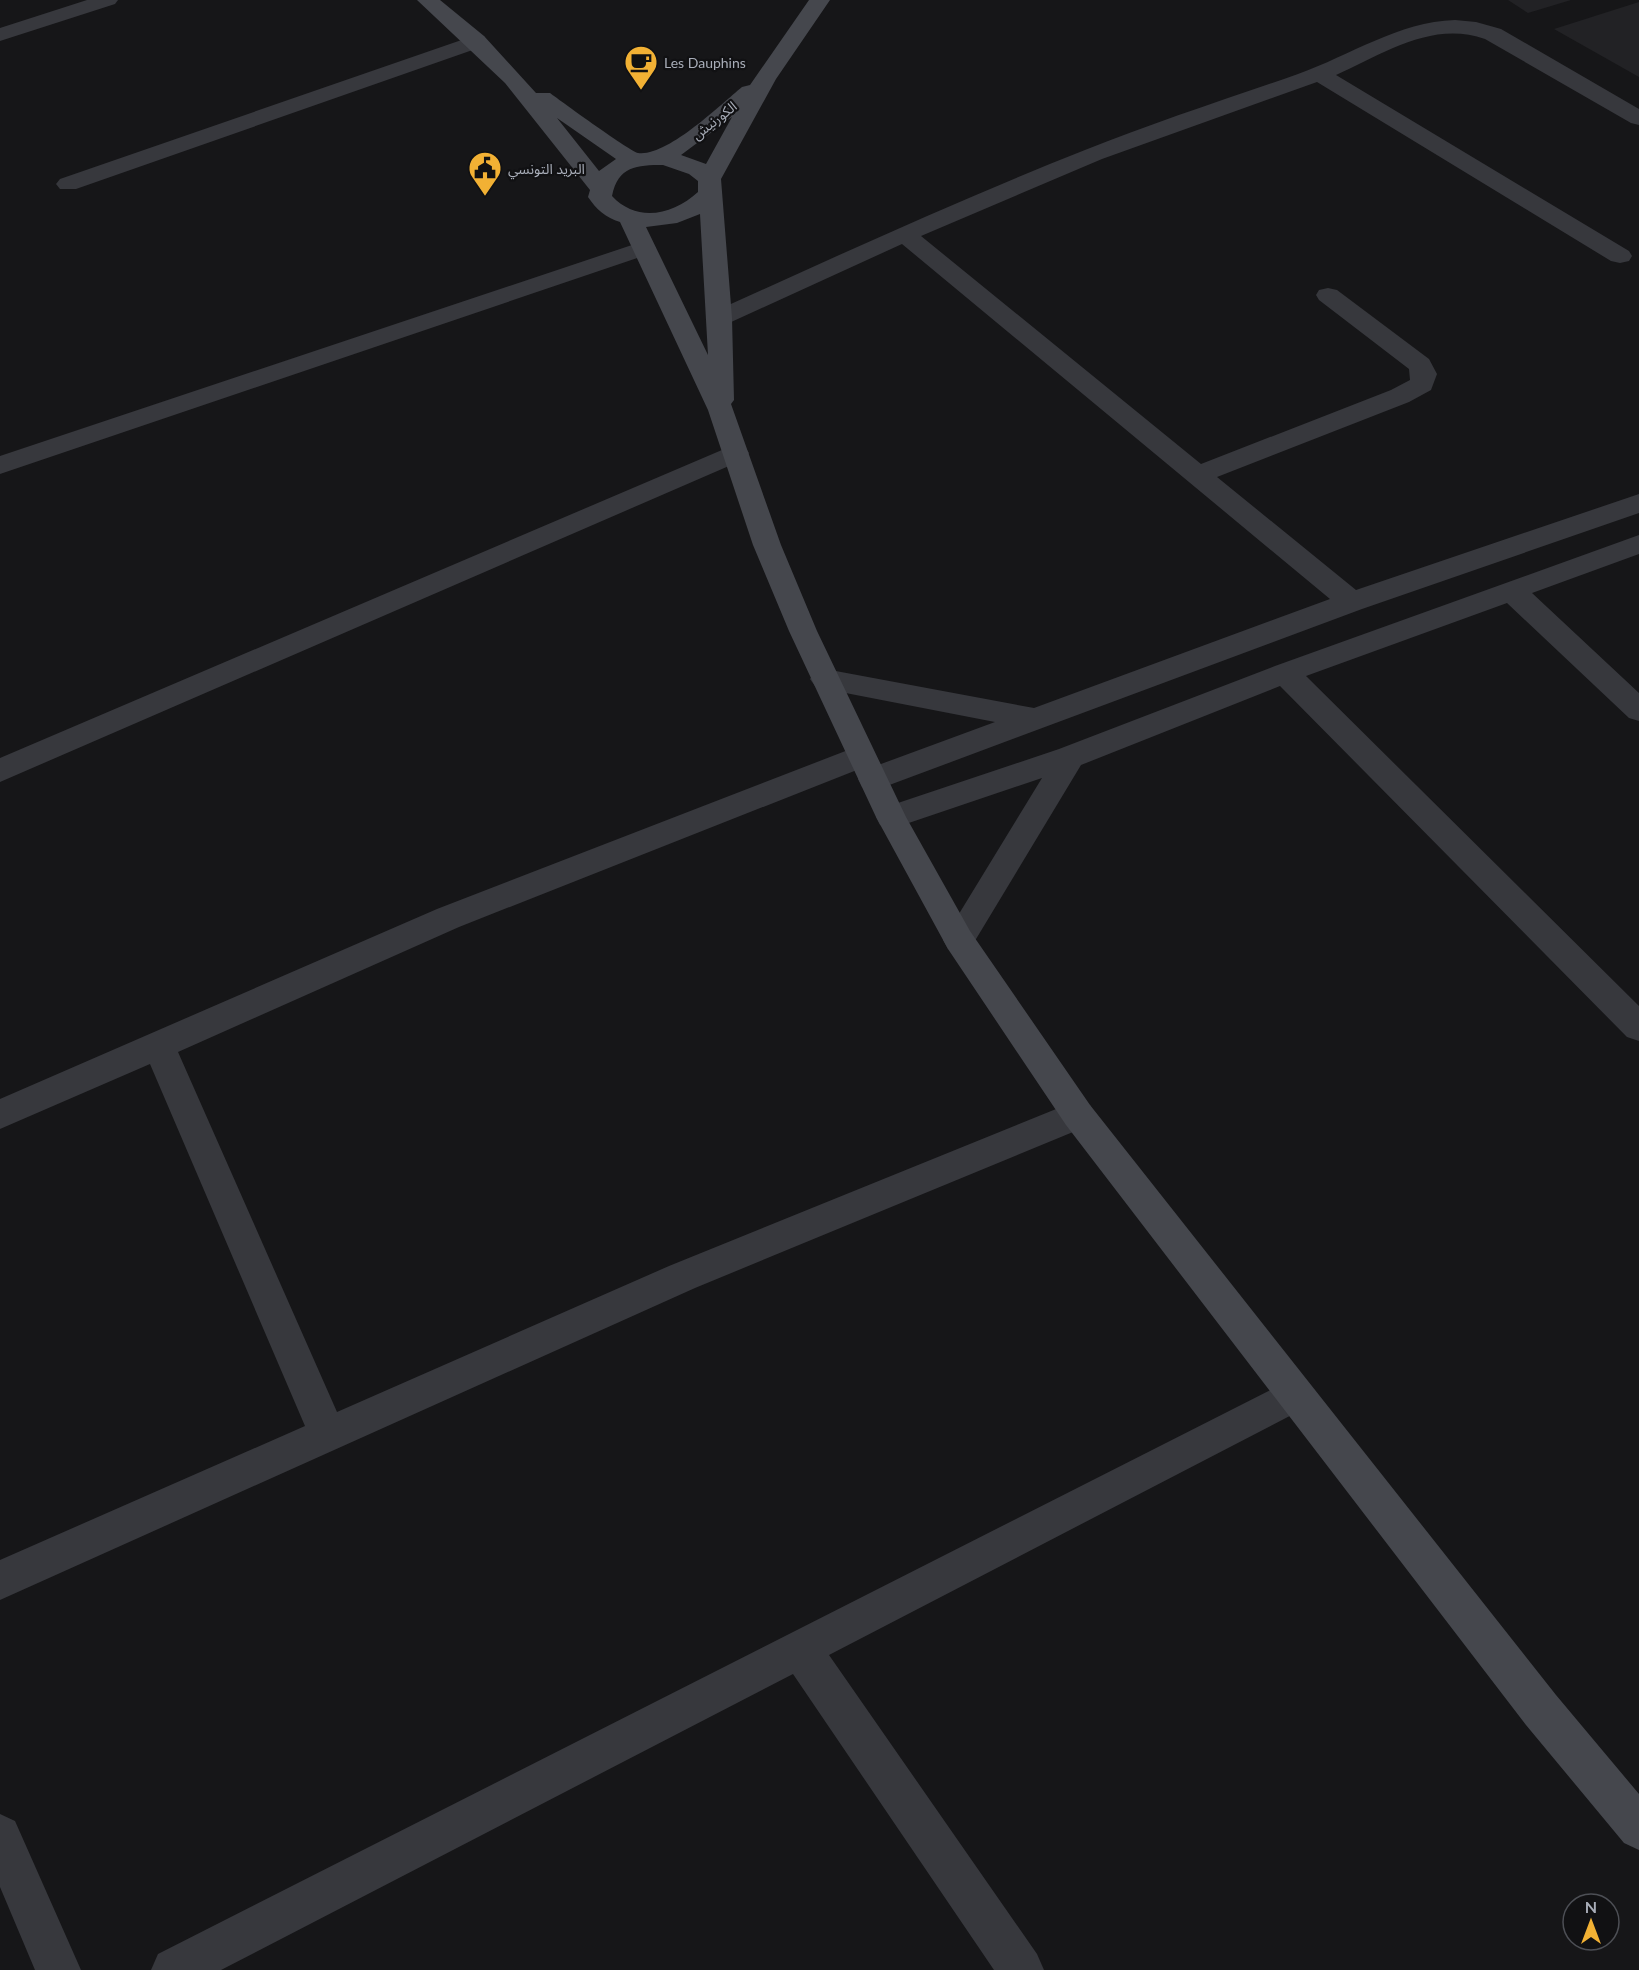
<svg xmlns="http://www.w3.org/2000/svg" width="1639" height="1970" font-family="Lato,'Noto Sans Arabic',sans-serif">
	<rect width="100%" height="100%" fill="#161618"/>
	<path fill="#222225" d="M 1508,0 L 1571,0 L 1528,13 Z
		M 1639,2 L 1639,77 L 1554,29 Z"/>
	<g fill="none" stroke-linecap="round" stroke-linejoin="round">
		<path fill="#37383d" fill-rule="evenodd" d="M 87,0 L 118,0 L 115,4 L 0,41 L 0,28 Z
			M 1455,20 L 1476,22 L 1501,29 L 1639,109 L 1639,125 L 1631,123 L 1485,39 C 1432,20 1383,54 1336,75 L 1629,251 L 1632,256 L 1629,261 L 1620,263 L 1611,261 L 1317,82 L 1102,159 L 921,236 L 1201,464 L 1391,390 L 1410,380 L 1409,369 L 1319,300 L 1316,295 L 1319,290 L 1328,288 L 1337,290 L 1429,359 L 1437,374 L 1431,390 L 1409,402 L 1217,477 L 1356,590 L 1639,494 L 1639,513 L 1362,609 L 884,787 L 873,790 L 862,787 L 858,779 L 862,771 L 995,722 L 825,689 L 815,686 L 810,679 L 815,672 L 825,669 L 1034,708 L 1330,599 L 902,244 L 729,323 L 720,325 L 711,323 L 708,318 L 711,313 C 835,257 958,200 1085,150 C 1155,122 1227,99 1298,74 C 1351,55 1398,22 1455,20 Z
			M 476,35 L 484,36 L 487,41 L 484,46 L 76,189 L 60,189 L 56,184 L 60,179 Z
			M 644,241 L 652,243 L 656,248 L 652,253 L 0,474 L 0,456 Z
			M 736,444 L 745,447 L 749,453 L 745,459 L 0,782 L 0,758 Z
			M 1639,535 L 1639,554 L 1532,593 L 1639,693 L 1639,721 L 1629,718 L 1507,603 L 1306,676 L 1639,1006 L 1639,1041 L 1627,1037 L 1280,686 L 1081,765 L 970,949 L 959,953 L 948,949 L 943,940 L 1042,778 L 891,829 L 880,825 L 876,817 L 880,809 L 1059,749 L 1275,666 Z
			M 861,745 L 872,748 L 876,756 L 872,764 L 459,927 L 178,1052 L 337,1412 L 669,1266 L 1066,1105 L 1078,1101 L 1090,1105 L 1095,1115 L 1090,1125 L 695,1288 L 0,1600 L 0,1560 L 305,1426 L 150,1064 L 0,1129 L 0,1099 L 437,909 Z
			M 1294,1378 L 1307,1383 L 1313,1395 L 1307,1407 L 829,1655 L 1037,1954 L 1044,1970 L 994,1970 L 793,1674 L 221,1970 L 151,1970 L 158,1954 Z
			M 0,1814 L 15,1821 L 81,1970 L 35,1970 L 0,1887 Z"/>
		<path fill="#45474d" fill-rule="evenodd" d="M 417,0 L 440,0 L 484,36 L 536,93 L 550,93 C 562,102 631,152 638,153 C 667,157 720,105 742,87 L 750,85 L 809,0 L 830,0 L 776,79 L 721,179 L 732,318 L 734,400 L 731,404 L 781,545 L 817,631 L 906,817 L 970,931 L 1090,1105 L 1556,1695 L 1639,1794 L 1639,1850 L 1624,1843 L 1526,1725 L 1066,1125 L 948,949 L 876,817 L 789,631 L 753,545 L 708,410 L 620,222 C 606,218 596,209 588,197 L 590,190 L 505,83 ZM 732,117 L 706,164 L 681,155 ZM 557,118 L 616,159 L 599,171 ZM 663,165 L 689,174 L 698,181 L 698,192 C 673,215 637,223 612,196 C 618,166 637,165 663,165 ZM 700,214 L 708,355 L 646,227 L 677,223 Z"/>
	</g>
	<defs>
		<g id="cafe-pin" transform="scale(1.725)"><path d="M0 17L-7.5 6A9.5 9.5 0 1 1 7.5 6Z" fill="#f2b134" stroke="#111113"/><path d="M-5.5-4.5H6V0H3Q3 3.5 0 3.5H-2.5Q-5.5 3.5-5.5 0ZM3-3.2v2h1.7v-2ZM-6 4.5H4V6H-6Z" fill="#111"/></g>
		<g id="civic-pin" transform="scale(1.725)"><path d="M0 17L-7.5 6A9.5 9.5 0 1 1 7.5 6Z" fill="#f2b134" stroke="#111113"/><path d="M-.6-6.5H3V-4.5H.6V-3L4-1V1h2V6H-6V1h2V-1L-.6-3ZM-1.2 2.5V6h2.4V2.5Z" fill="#111"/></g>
	</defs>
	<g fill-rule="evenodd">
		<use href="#cafe-pin" x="641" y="62"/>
		<use href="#civic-pin" x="485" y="168"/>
	</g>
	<g text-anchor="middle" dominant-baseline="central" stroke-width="4.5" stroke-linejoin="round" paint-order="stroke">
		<g font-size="14" fill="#a8adb8" stroke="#111113" text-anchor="start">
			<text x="664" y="62">Les Dauphins</text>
			<text x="508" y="168">البريد التونسي</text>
		</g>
		<g font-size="14" fill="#a8adb8" stroke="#111113">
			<text transform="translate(714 120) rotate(-38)">الكورنيش</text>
		</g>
	</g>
	<g transform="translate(1591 1922)"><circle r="28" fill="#111113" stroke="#4d4f55" stroke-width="1.5"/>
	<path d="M0-4.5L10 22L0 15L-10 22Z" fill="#f2b134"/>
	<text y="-9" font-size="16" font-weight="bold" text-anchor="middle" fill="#a8adb8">N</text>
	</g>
</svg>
